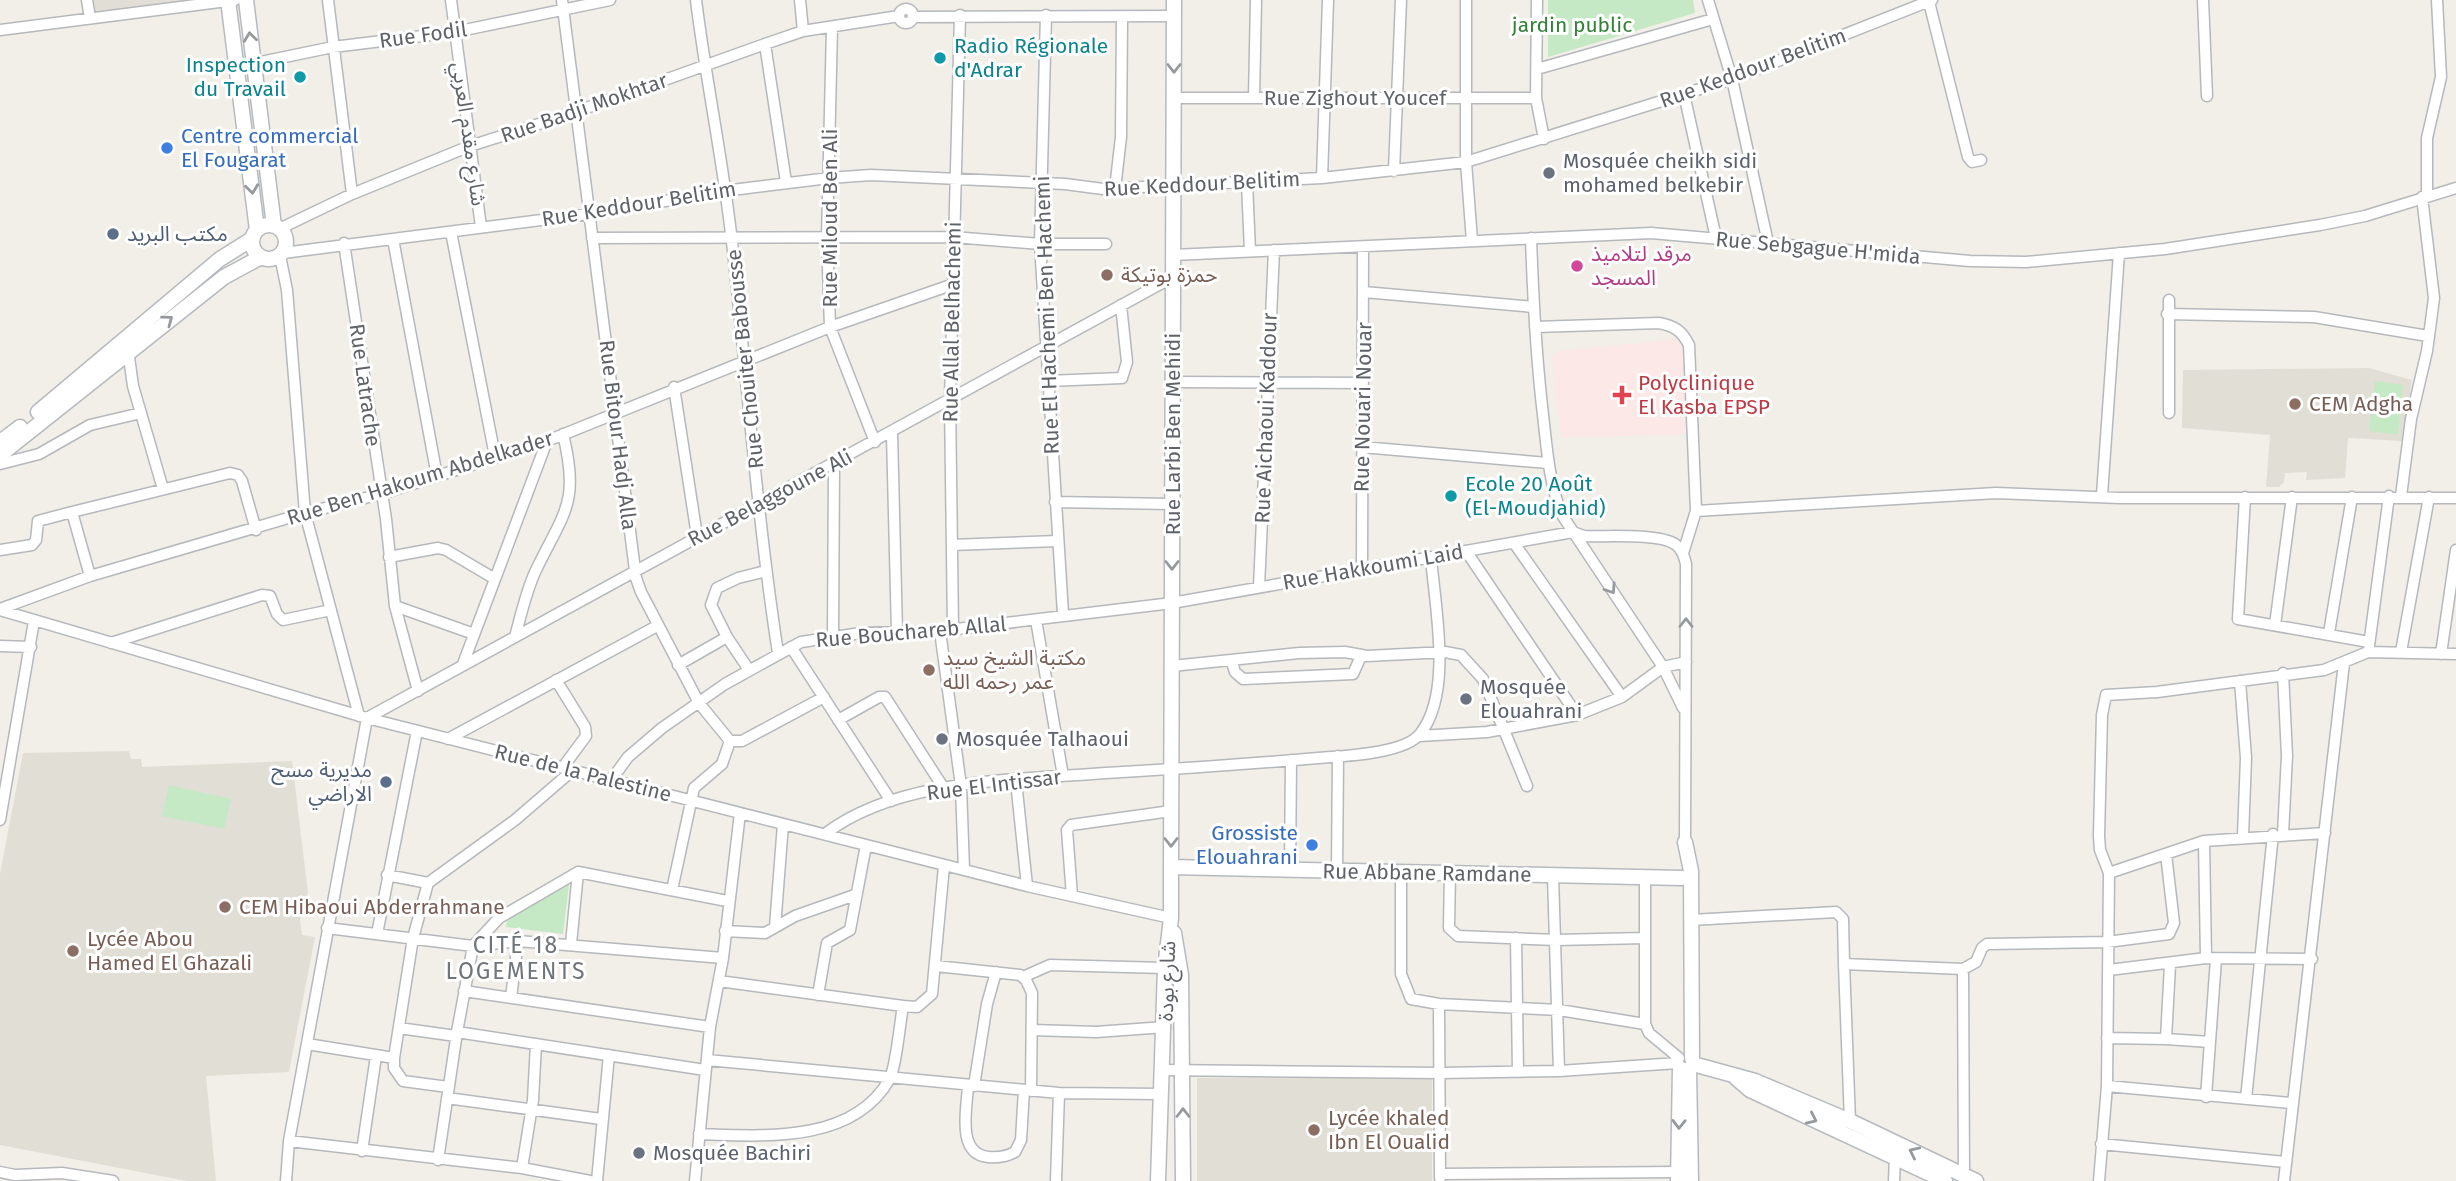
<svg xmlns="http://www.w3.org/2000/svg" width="2456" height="1181" font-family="'Fira Sans','Noto Sans Arabic',sans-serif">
	<rect width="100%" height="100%" fill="#f1efe8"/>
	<path fill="#e1ded6" d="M 89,0 L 198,0 L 90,16 Z
		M 2369,368 L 2412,380 L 2403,441 L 2348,438 L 2345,478 L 2306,480 L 2307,472 L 2285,473 L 2284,482 L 2279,487 L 2266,487 L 2270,435 L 2182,428 L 2183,370 Z
		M 129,751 L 131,759 L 141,759 L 142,767 L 292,761 L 308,893 L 300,921 L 302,935 L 315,937 L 289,1072 L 206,1076 L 216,1181 L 187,1181 L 0,1145 L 0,874 L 23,753 Z
		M 1197,1078 L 1432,1078 L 1432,1181 L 1197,1181 Z"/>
	<path fill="#fce8e6" d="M 1676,339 L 1687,349 L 1688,434 L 1561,438 L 1552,357 L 1558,351 Z"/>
	<path fill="#c5e8c5" d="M 1548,0 L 1693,0 L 1695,13 L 1548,57 Z
		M 2375,381 L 2403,385 L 2398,435 L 2369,431 Z
		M 169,785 L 231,799 L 224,829 L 162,816 Z
		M 569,884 L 563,934 L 506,927 L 507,916 Z"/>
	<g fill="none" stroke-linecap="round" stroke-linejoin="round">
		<g stroke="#b5b8bc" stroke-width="13">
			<path id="street" d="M 87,0 L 90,18
				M 328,0 L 352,194
				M 451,0 L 481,227
				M 562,0 L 636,578 L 641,592 L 699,703 L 730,741 L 742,741 L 824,697
				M 696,0 C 706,81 723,161 732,242 C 747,379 757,517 778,653
				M 800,0 L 803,31
				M 1466,0 L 1466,162 L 1472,241
				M 1537,0 L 1536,98 L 1544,139
				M 1708,0 L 1732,79 L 1768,243
				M 2203,0 L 2207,96
				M 1929,2 L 1968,157 L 1972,162 L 1981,160
				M899 16a7 7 0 1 1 14 0a7 7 0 1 1-14 0Z
				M 1046,15 L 1040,244 L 1063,614
				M 913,17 L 1174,16
				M 832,27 L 827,238 L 830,327 L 875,442
				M 0,30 L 235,0
				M 765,44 L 786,182
				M 237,67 L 333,47 L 455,32 L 610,0
				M 1537,69 L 1713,19
				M 1684,94 L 1716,238
				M 1174,98 L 1536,98
				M 1254,98 L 1256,0
				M 1394,171 L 1401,0
				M 1322,178 L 1328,0
				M 1247,183 L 1250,251
				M 1115,189 L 1121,137 L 1122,18
				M 2427,196 L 2427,138 L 2441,77 L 2437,0
				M 279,229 L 352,194 L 470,146 L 564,116 L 765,44 L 803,31 L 899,16
				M 451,232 L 495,456
				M 592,238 L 953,237 L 1040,244 L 1106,244
				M 1531,238 C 1533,297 1536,356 1543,415 C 1547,449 1549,483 1562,515 L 1663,667 L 1683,708
				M 393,239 L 437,476
				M 344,243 L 386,519 L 395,606 L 418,691
				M 283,253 L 588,214 L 724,191 L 829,178 L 871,175 L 1065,184 L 1103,189 L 1322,178 L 1466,162 L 1732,79 L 1932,0
				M 1173,255 L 1651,233 L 1970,261 L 2026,262 L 2165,249 L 2320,225 L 2365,216 L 2456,188
				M 280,256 L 287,290 L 305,513 L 359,716
				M 1364,292 L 1534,307
				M 2169,300 L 2169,413
				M 2167,314 L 2314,317 L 2428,336
				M 1535,327 L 1659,323 C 1675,326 1682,331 1689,345 L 1696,511 L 1683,553
				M 128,350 L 133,386 L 163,489
				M 1048,381 L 1122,378 L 1127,362 L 1121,305
				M 1173,382 L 1363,383
				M 674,387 L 697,536
				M 892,434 L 897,632
				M 1362,447 L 1548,463
				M 0,464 L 39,454 L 90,425 L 141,413
				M 2102,495 L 2119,253
				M 2401,496 L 2411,419 L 2427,351 L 2434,298 L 2422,197
				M 2245,497 L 2238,619 L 2369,642
				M 1055,502 L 1172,504
				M 1696,511 L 1996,493 L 2120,498 L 2456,498
				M 1514,543 L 1622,697
				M 952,545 L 1058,541
				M 0,550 L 32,545 L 36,540 L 38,521 L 72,512
				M 1466,551 L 1577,715
				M 389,557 L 438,548 L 446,550 L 495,579
				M 1362,567 L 1363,247
				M 90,576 L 72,512 L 230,473 L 238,475 L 242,481 L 256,530
				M 1259,587 L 1274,250
				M 395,606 L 474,634
				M 0,609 L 90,576 L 305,513 L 381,494 L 547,441 L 830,327 L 951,285
				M 0,610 L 367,718 L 1027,886 L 1171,918
				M 1036,620 L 1063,776
				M 2275,625 L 2292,497
				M 953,629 L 950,400 L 960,15
				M 940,631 L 961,786 L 964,870
				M 2329,633 L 2352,497
				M 833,636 L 834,464
				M 515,637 C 521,615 526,591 536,570 C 564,512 580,503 563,434
				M 727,637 L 749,670
				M 111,643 L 262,595 L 270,596 L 277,614 L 283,620 L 331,610
				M 0,646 L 31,647
				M 2369,646 L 2389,496
				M 791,647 L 891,801
				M 2401,652 L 2429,497
				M 2441,654 L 2456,550
				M 1231,660 L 1235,672 L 1243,679 L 1353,674 L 1361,656
				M 463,664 L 547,441
				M 678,665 L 727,637 L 711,605 L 717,588 L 738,578 L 766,571
				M 1172,666 L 1299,653 L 1345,652 L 1367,656 L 1445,652 L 1461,655 L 1483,679 L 1527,786
				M 556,680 L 585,727 L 586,736 L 563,767
				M 2240,681 L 2246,758 L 2243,836
				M 367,718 L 1173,277
				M 838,720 L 879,697 L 885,697 L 943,787
				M 1419,736 L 1487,732 L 1577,715 L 1622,697 L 1663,667 L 1686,662
				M 448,739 L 657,626
				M 612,779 L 628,757 L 662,728 L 725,684 L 801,642 L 861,633 L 940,631 L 1172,603 L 1573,532 L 1584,536 C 1606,537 1658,533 1675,544 C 1682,549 1684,556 1686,564 L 1685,842
				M 1016,781 L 1027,886
				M 0,820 L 34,621
				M 825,834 C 898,778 1018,780 1106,773 C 1177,769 1248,764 1318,758 C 1342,756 1404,754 1420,734 C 1453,693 1435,607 1431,558
				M 2283,834 L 2287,756 L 2283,673
				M 2204,841 L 2206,958
				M 1290,870 L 1291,760
				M 1337,871 L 1338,756
				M 1401,872 L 1401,974 L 1411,999 L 1439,1004 L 1559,1010 L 1645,1024 L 1649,1033 L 1679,1058
				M 1450,873 L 1449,928 L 1458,936 L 1556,940 L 1645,938
				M 2109,873 L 2100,850 L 2099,836 L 2102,715 L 2106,695 L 2157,692 L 2324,670 L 2368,652 L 2456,654
				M 387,875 L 428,883
				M 1553,876 L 1559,1071
				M 1645,878 L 1645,1024
				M 672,890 L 694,788 L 722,764 L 730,741
				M 1072,896 L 1067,830 L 1071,825 L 1171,811
				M 1691,920 L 1836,912 L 1843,919 L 1844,964 L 1963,969 L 1976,962 L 1982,948 L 1987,944 L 2107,942 L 2169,934 L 2174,923 L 2166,854
				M 775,927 L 783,824
				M 327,928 L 473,946 L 518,941 L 723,958
				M 725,931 L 765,933 L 795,916 L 855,895
				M 377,934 L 417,731
				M 1516,938 L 1518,1072
				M 571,944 L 578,872
				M 1844,964 L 1850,1121
				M 2170,965 L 2166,1039 L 2210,1042
				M 936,966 L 1020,975 L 1026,980 L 1032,993 L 1031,1091
				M 1963,969 L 1964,1175
				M 2109,970 L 2206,958 L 2312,959
				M 1023,977 L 1050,965 L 1165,968
				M 719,981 L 903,1006 L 917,1007 L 932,994 L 944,866
				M 464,991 L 710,1027
				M 818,995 L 827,943 L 850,930 L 866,845
				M 511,998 L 518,941
				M 1439,1004 L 1440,1178
				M 399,1028 L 456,1036
				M 1032,1030 L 1096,1032 L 1165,1027
				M 457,1032 L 473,946 L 499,918 L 578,872 L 727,901
				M 2107,1038 L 2166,1039
				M 307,1044 L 394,1058 L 413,938 L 428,883 L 515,820 L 573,770
				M 394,1058 L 394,1068 L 403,1081 L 448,1087
				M 707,1060 L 1059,1093 L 1162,1094
				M 1163,1070 L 1441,1073 L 1559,1071 L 1678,1063
				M 968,1086 C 967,1108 956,1154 988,1157 C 998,1158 1006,1157 1015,1152 L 1021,1140 L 1024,1090
				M 974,1086 L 987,1004 L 996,972
				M 2107,1086 L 2291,1103
				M 2206,1097 L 2216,959
				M 447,1098 L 601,1119
				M 2246,1099 L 2273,834
				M 699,1134 C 762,1136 852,1144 889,1080 C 896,1069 900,1022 903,1006
				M 289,1141 L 522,1168 L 590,1181
				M 2101,1144 L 2285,1162
				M 362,1151 L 376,1056
				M 438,1160 L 457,1032 L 705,1070
				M 522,1168 L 533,1100 L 536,1044
				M 0,1172 L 15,1175 L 62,1173 L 113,1181
				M 1440,1174 L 1678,1172
				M 286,1181 L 289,1141 L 367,718
				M 597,1181 L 609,1055
				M 695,1181 L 710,1027 L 723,958 L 740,813
				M 1056,1181 L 1059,1093
				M 1894,1181 L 1895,1157
				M 2099,1181 L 2107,1086 L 2109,873 L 2204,841 L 2325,833
				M 2284,1181 L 2344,663"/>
		</g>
		<g stroke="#b6babf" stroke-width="17">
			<path id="secondary" d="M 228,0 L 257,230
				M 246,0 L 274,226
				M252 242a17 17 0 1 1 34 0a17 17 0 1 1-34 0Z
				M 38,412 L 220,259 L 252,239
				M 0,442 L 20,427
				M 0,455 L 224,277 L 261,257
				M 1685,842 L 1691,871 L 1692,1058
				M 1171,867 L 1682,878
				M 1174,933 L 1181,975 L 1183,1181
				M 1693,1064 L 1755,1081 L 1850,1121 L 1976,1181
				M 1689,1069 L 1691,1181
				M 1736,1078 L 1750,1090 L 1945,1181
				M 1158,1181 L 1165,968 L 1171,918 L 1171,867 L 1174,0
				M 1678,1181 L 1680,1068"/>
		</g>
		<use href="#street" stroke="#fff" stroke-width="10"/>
		<use href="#secondary" stroke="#fff" stroke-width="14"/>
	</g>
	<defs><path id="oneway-chevron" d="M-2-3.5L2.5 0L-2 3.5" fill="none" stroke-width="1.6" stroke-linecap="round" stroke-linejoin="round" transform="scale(1.75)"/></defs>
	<g stroke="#979a9d">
		<use href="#oneway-chevron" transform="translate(250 37) rotate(-97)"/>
		<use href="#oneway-chevron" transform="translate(1174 68) rotate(90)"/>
		<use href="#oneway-chevron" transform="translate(252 189) rotate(83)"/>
		<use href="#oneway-chevron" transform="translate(168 320) rotate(-37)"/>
		<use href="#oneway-chevron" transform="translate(1172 565) rotate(90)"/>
		<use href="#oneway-chevron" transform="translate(1611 589) rotate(56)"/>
		<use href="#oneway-chevron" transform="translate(1686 623) rotate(-90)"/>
		<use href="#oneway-chevron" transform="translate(1171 842) rotate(90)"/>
		<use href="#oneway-chevron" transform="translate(1183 1113) rotate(-90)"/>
		<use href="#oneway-chevron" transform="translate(1812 1119) rotate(25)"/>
		<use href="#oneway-chevron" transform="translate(1679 1124) rotate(91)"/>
		<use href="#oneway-chevron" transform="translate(1914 1152) rotate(-155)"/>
	</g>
	<g fill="#0f9aa8" stroke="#fff" stroke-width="2.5">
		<circle cx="940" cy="58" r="7"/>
		<circle cx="300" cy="77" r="7"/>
		<circle cx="1451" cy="496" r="7"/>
	</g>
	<g fill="#3f7fe0" stroke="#fff" stroke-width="2.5">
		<circle cx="167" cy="148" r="7"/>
		<circle cx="1312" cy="845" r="7"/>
	</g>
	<g fill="#6b7280" stroke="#fff" stroke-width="2.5">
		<circle cx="1549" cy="173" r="7"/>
		<circle cx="1466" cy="699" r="7"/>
		<circle cx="942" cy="739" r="7"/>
		<circle cx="639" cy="1153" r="7"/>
	</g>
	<g fill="#5c6f8a" stroke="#fff" stroke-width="2.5">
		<circle cx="113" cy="234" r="7"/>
		<circle cx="386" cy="782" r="7"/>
	</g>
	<circle fill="#d1479c" stroke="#fff" stroke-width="2.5" cx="1577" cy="266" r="7"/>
	<g fill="#8d6e63" stroke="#fff" stroke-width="2.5">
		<circle cx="1107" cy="275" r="7"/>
		<circle cx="2295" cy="404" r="7"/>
		<circle cx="929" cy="670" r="7"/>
		<circle cx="225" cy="907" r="7"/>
		<circle cx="73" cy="951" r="7"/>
		<circle cx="1314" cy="1130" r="7"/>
	</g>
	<path fill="#e0444e" stroke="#fff" stroke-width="2.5" d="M1618.5 384.5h7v7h7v7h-7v7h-7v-7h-7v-7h7z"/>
	<g text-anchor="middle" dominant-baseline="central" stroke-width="6" stroke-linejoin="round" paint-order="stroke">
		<g font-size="21" fill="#348238" stroke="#fff">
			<text x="1572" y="25">jardin public</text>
		</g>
		<g font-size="21" fill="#5f6368" stroke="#fff">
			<text transform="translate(423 35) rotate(-8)">Rue Fodil</text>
			<text transform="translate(1753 68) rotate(-20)">Rue Keddour Belitim</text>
			<text x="1355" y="98">Rue Zighout Youcef</text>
			<text transform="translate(584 108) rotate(-19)">Rue Badji Mokhtar</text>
			<text transform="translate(469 134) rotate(82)">شارع مقدم العربي</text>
			<text transform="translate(1202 184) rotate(-3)">Rue Keddour Belitim</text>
			<text transform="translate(639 204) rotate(-9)">Rue Keddour Belitim</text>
			<text transform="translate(830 218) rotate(-90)">Rue Miloud Ben Ali</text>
			<text transform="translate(1818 248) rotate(5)">Rue Sebgague H'mida</text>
			<text transform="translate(1047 315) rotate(-92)">Rue El Hachemi Ben Hachemi</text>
			<text transform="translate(952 322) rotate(-89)">Rue Allal Belhachemi</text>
			<text transform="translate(745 359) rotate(-96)">Rue Chouiter Babousse</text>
			<text transform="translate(365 385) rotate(82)">Rue Latrache</text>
			<text transform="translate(1363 407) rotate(-89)">Rue Nouari Nouar</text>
			<text transform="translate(1266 418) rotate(-88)">Rue Aichaoui Kaddour</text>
			<text transform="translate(1173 434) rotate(-90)">Rue Larbi Ben Mehidi</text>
			<text transform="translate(618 435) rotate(83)">Rue Bitour Hadj Alla</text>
			<text transform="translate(420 478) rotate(-17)">Rue Ben Hakoum Abdelkader</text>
			<text transform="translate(770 498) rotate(-28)">Rue Belaggoune Ali</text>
			<text transform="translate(1373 567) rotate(-10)">Rue Hakkoumi Laid</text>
			<text transform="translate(911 632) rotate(-5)">Rue Bouchareb Allal</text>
			<text transform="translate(583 773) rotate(14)">Rue de la Palestine</text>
			<text transform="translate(994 785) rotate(-7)">Rue El Intissar</text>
			<text transform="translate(1427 873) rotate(1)">Rue Abbane Ramdane</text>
			<text transform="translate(1167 981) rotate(-88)">شارع بودة</text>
		</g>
		<g font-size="21" fill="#0d838f" stroke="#fff" text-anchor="start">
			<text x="954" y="46">Radio Régionale<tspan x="954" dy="24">d'Adrar</tspan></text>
			<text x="286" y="65" text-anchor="end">Inspection<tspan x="286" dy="24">du Travail</tspan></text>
			<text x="1465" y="484">Ecole 20 Août<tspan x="1465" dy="24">(El-Moudjahid)</tspan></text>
		</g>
		<g font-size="21" fill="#366cbe" stroke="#fff" text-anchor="start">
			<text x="181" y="136">Centre commercial<tspan x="181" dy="24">El Fougarat</tspan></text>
			<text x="1298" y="833" text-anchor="end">Grossiste<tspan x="1298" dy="24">Elouahrani</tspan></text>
		</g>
		<g font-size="21" fill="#5b616d" stroke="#fff" text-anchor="start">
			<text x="1563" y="161">Mosquée cheikh sidi<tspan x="1563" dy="24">mohamed belkebir</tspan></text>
			<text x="1480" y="687">Mosquée<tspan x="1480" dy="24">Elouahrani</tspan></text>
			<text x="956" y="739">Mosquée Talhaoui</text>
			<text x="653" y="1153">Mosquée Bachiri</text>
		</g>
		<g font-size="21" fill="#4e5e75" stroke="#fff" text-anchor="start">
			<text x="127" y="234">مكتب البريد</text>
			<text x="372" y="770" text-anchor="end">مديرية مسح<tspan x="372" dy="24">الاراضي</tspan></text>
		</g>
		<g font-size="21" fill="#b23c85" stroke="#fff" text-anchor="start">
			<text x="1591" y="254">مرقد لتلاميذ<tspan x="1591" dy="24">المسجد</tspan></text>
		</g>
		<g font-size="21" fill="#785e54" stroke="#fff" text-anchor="start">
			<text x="1121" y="275">حمزة بوتيكة</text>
			<text x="2309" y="404">CEM Adgha</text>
			<text x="943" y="658">مكتبة الشيخ سيد<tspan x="943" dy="24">عمر رحمه الله</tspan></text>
			<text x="239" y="907">CEM Hibaoui Abderrahmane</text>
			<text x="87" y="939">Lycée Abou<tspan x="87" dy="24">Hamed El Ghazali</tspan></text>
			<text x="1328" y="1118">Lycée khaled<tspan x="1328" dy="24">Ibn El Oualid</tspan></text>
		</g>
		<g font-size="21" fill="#be3a42" stroke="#fff" text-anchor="start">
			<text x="1638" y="383">Polyclinique<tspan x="1638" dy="24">El Kasba EPSP</tspan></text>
		</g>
		<g font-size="23" letter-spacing="2" fill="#70757a" stroke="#fff">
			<text x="516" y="945">CITÉ 18<tspan x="516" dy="26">LOGEMENTS</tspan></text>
		</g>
	</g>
</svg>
